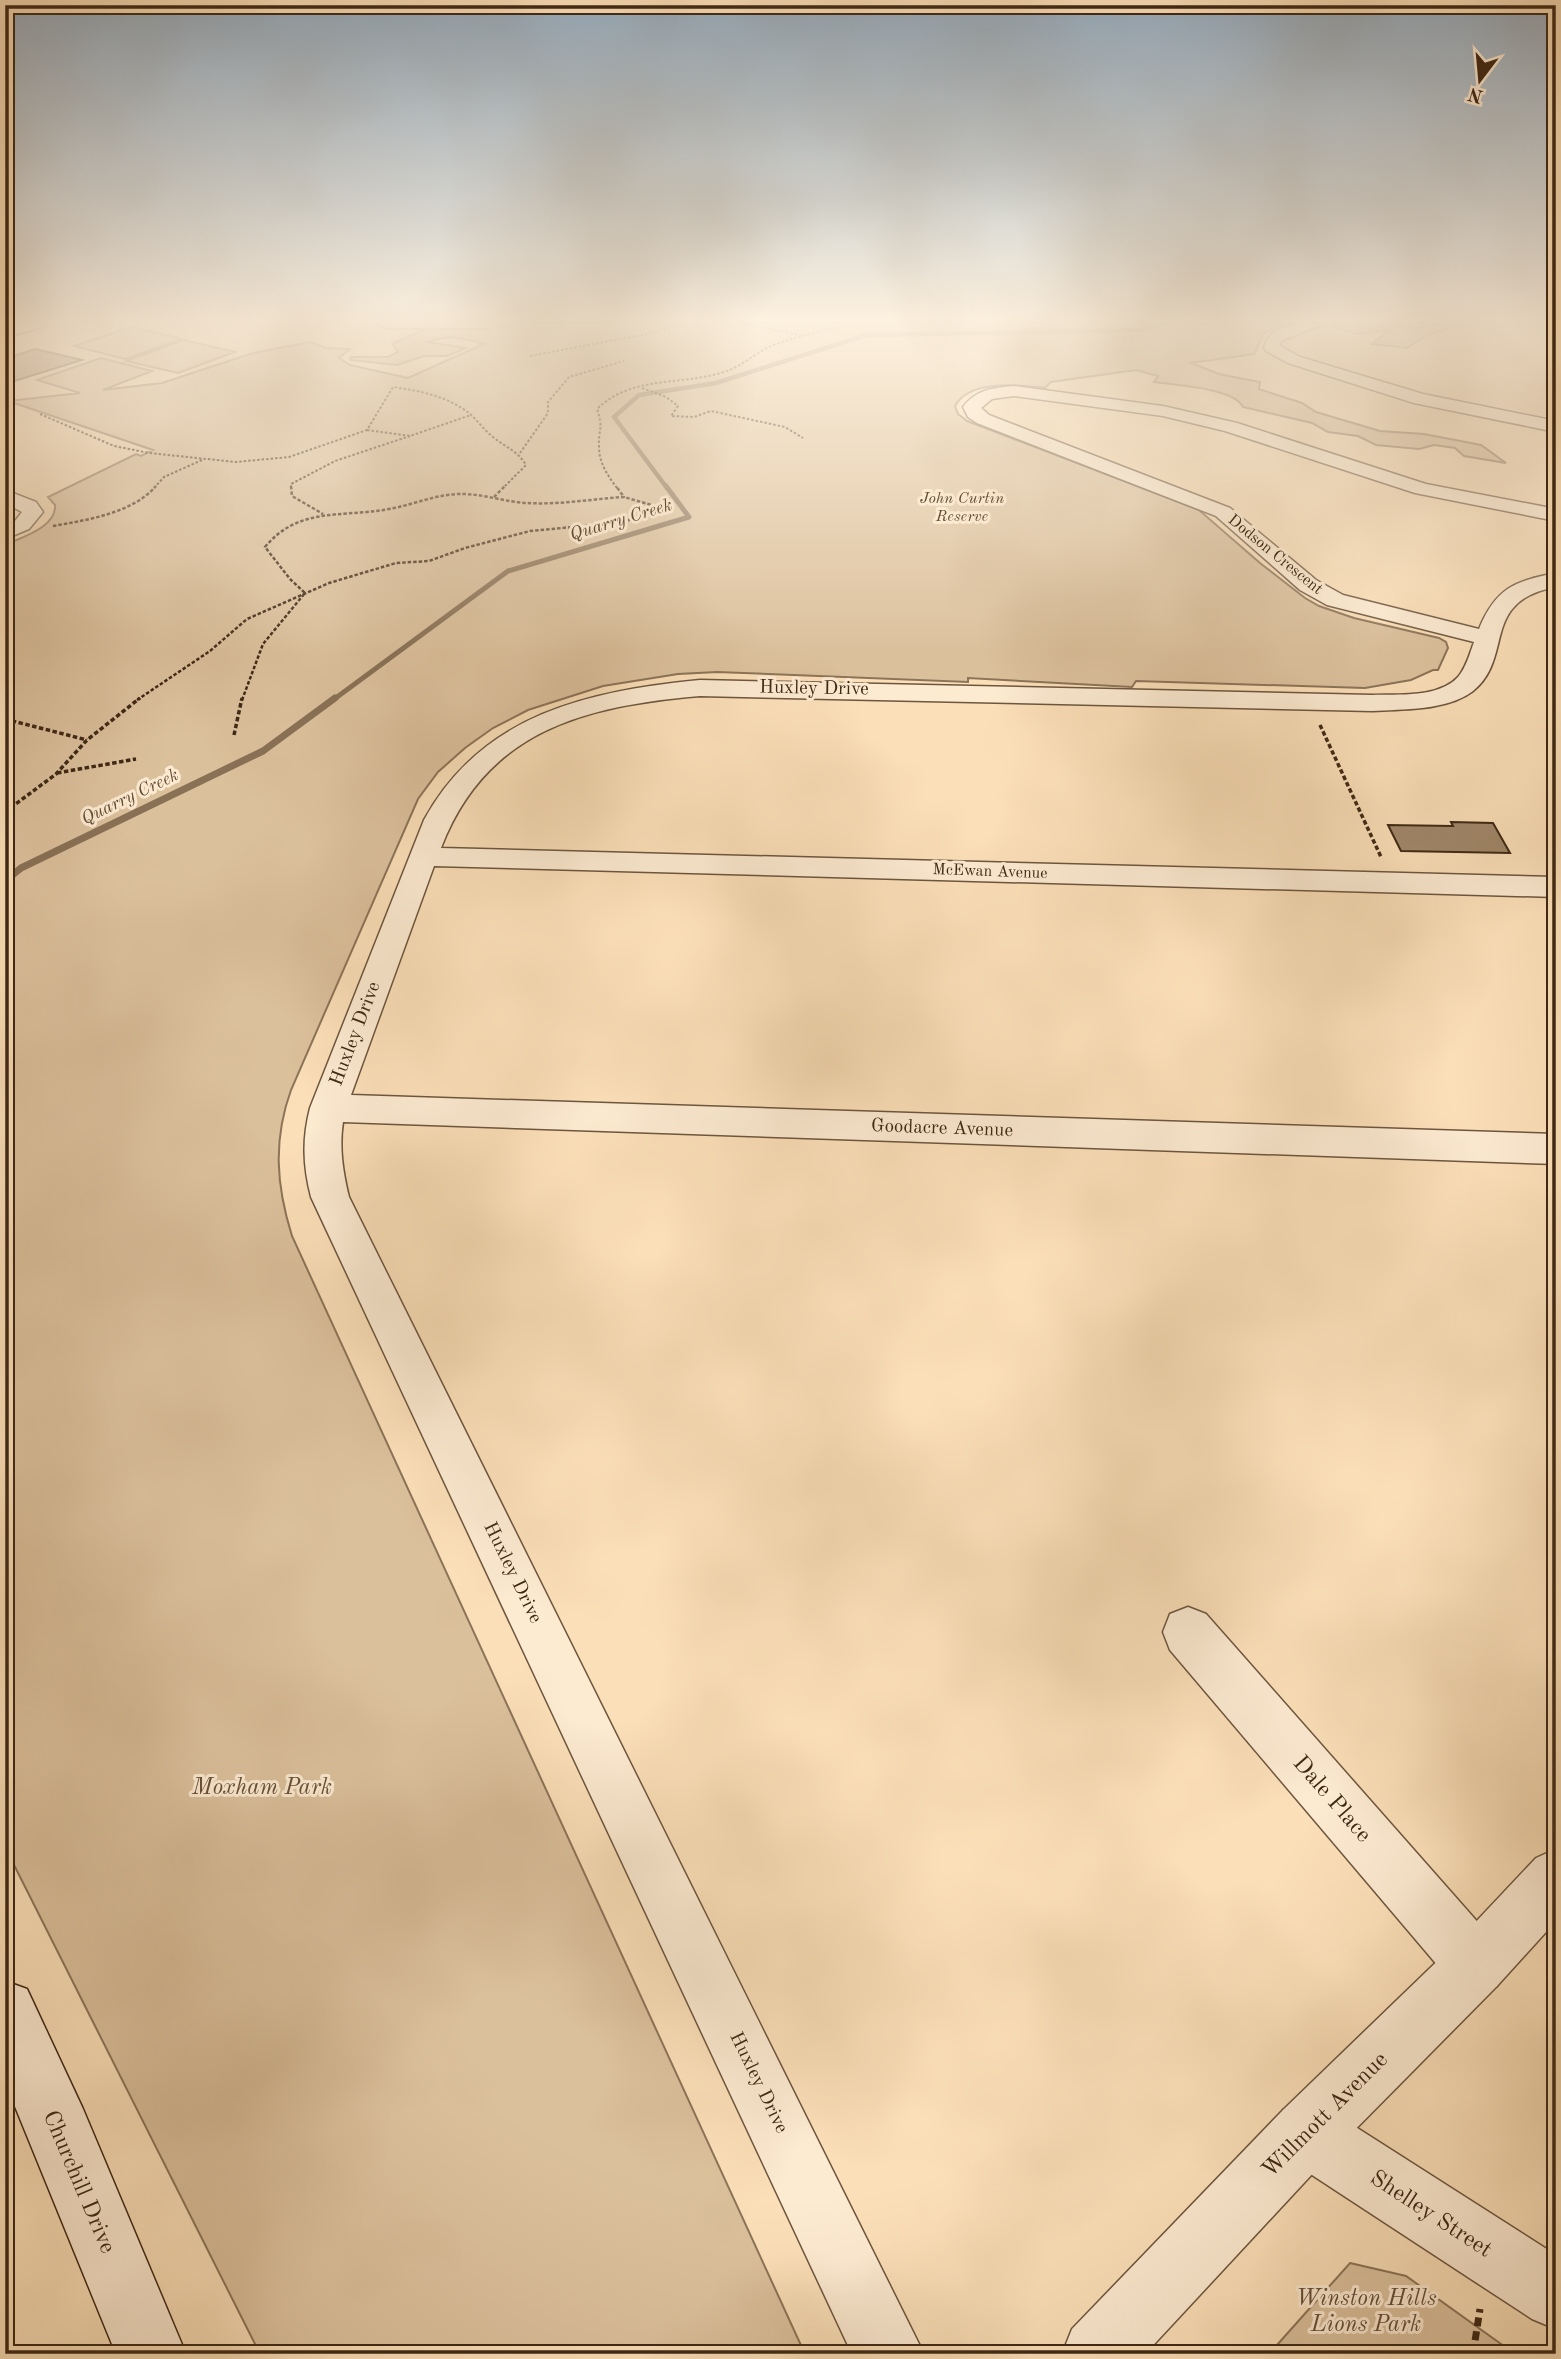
<svg xmlns="http://www.w3.org/2000/svg" width="1561" height="2359" font-family="'Old Standard TT',serif">
	<rect width="100%" height="100%" fill="#fbdfb8"/>
	<filter id="stains"><feTurbulence type="fractalNoise" baseFrequency=".00286" numOctaves="4"/><feColorMatrix values="0 0 0 0 .2 0 0 0 0 .09 0 0 0 0 .02 0 0 0 .5 -.17"/></filter>
	<radialGradient id="worn" r=".72"><stop offset=".6" stop-color="#630" stop-opacity="0"/><stop offset="1" stop-color="#630" stop-opacity=".3"/></radialGradient>
	<path fill="#dbc09c" stroke="#8c7458" stroke-width="2" d="M 531,323 L 1290,323 L 1265,332 L 1254,354 L 1191,363 L 1219,374 L 1260,382 L 1259,389 L 1302,403 L 1316,412 L 1380,431 L 1424,434 L 1481,445 L 1506,463 L 1464,456 L 1455,448 L 1434,445 L 1419,449 L 1376,445 L 1358,436 L 1328,432 L 1312,423 L 1243,407 C 1234,388 1174,385 1154,382 L 1158,376 L 1136,370 L 1051,382 L 1045,388 C 1020,385 969,379 955,406 L 958,414 L 967,421 L 1199,510 L 1260,563 L 1305,598 L 1319,606 L 1354,618 L 1439,638 L 1446,642 L 1448,648 L 1438,670 L 1433,670 L 1411,680 L 1365,688 L 1136,681 L 1132,687 L 968,678 L 968,682 L 717,672 L 678,674 L 603,686 L 528,710 L 493,728 L 465,748 L 438,772 L 418,799 L 291,1090 C 273,1140 276,1185 292,1236 L 805,2354 L 260,2354 L 5,1847 L 5,545 C 22,537 57,527 55,505 L 48,497 L 136,454 L 141,456 L 153,450 L 8,401 L 80,393 L 37,380 L 101,358 L 152,371 L 103,390 L 162,383 L 253,353 L 310,342 L 326,348 L 350,349 L 339,358 L 350,365 L 408,378 L 484,344 C 464,338 448,334 428,342 L 466,348 L 447,356 L 424,356 L 397,365 L 350,360 L 351,357 L 388,357 L 398,352 L 392,344 L 423,330 Z
		M 1335,323 L 1464,323 L 1425,336 L 1407,348 L 1372,344 L 1390,330 L 1357,334 L 1333,326 Z
		M 132,327 L 182,339 L 125,359 L 74,346 Z
		M 184,340 L 235,352 L 178,373 L 126,361 Z
		M 1350,2263 L 1406,2276 L 1515,2354 L 1269,2354 Z"/>
	<g fill="none" stroke-linecap="round" stroke-linejoin="round">
		<path stroke="#897156" stroke-width="4.5" d="M 667,488 L 614,417 L 639,395 L 716,383 L 866,335 L 1142,330 L 1164,323"/>
		<path stroke="#897156" stroke-width="5" d="M 333,700 L 508,571 L 689,517 L 666,486"/>
		<path stroke="#897156" stroke-width="7" d="M 5,881 L 21,868 L 263,751 L 335,698"/>
	</g>
	<path fill="#a0876a" stroke="#3e2815" stroke-width="2" d="M 35,349 L 82,360 L 5,384 L 5,359 Z
		M 1451,822 L 1493,823 L 1510,853 L 1401,851 L 1388,825 L 1453,826 Z"/>
	<g fill="none" stroke-linecap="round" stroke-linejoin="round">
		<g stroke="#6d563e" stroke-width="3">
			<path id="minor" d="M 376,323 L 500,323 L 492,328 L 384,328 Z
				M 1014,386 L 1163,406 L 1237,423 L 1426,484 L 1556,509 L 1556,521 L 1415,493 L 1225,431 L 1163,416 L 1014,396 L 992,399 L 981,408 L 989,415 L 1230,508 L 1316,580 L 1343,595 L 1479,629 C 1496,588 1515,581 1556,573 L 1556,587 C 1479,601 1515,657 1473,691 C 1447,711 1403,709 1372,711 L 700,696 C 585,706 486,730 441,848 L 1556,877 L 1556,897 L 434,866 L 351,1095 L 1556,1134 L 1556,1164 L 343,1122 C 339,1148 343,1172 349,1197 L 924,2354 L 852,2354 L 311,1197 C 303,1166 302,1139 310,1108 L 424,820 C 482,714 588,691 700,680 L 1372,695 C 1398,694 1439,698 1458,677 C 1466,668 1470,653 1474,642 L 1327,605 L 1300,590 L 1216,516 L 977,423 L 968,417 L 963,407 C 977,389 993,388 1014,386 Z
				M 5,490 L 36,502 L 43,512 L 29,529 L 5,539 L 5,525 L 15,521 L 22,512 L 5,503 Z
				M 1188,1607 L 1206,1614 L 1497,1944 L 1506,1965 L 1497,1986 L 1476,1995 L 1455,1986 L 1170,1650 L 1163,1632 L 1170,1614 Z
				M 1306,2101 L 1329,2110 L 1556,2255 L 1556,2329 L 1532,2319 L 1283,2156 L 1274,2133 L 1283,2110 Z"/>
		</g>
		<g stroke="#6d563e" stroke-width="3">
			<path id="tertiary" d="M 1300,323 L 1326,323 L 1281,341 L 1280,346 L 1300,357 L 1423,394 L 1556,421 L 1556,432 L 1414,403 L 1288,363 L 1266,351 L 1264,348 C 1268,330 1283,328 1300,323 Z
				M 1556,1849 L 1556,1921 L 1497,1986 L 1329,2156 L 1145,2354 L 1062,2354 L 1072,2329 L 1283,2110 L 1455,1944 L 1536,1858 Z"/>
		</g>
		<g stroke="#3e2815" stroke-width="3">
			<path id="secondary" d="M 5,1981 L 27,1989 L 83,2109 L 186,2354 L 116,2354 L 5,2082 Z"/>
		</g>
		<g stroke="#3e2815" stroke-width="3">
			<path id="primary" d="M 22,323 L 48,323 L 45,326 L 5,338 L 5,328 Z"/>
		</g>
		<path stroke="#3e2815" stroke-width="2" stroke-dasharray="2.5 2" stroke-linecap="butt" d="M 742,323 L 804,336
			M 1025,323 L 1062,323
			M 1354,326 L 1424,327 L 1456,323
			M 530,356 L 647,334 L 686,323
			M 642,388 L 666,397 L 678,406 L 671,416 L 694,417 L 711,411 L 785,427 L 803,438
			M 40,414 L 114,446 L 149,453 L 236,462 L 289,457 L 367,430 L 393,387 C 420,391 448,396 470,414 C 478,421 484,430 493,437 C 505,447 518,451 526,465 L 503,488
			M 367,430 L 410,436 L 471,415
			M 520,453 L 548,413 L 548,402 L 569,377 L 624,361
			M 154,488 L 164,477 L 202,460
			M 291,488 L 291,484 L 335,461 L 410,436
			M 617,488 C 608,476 599,463 599,447 C 598,429 604,429 597,409 C 632,375 680,386 724,372 C 741,367 755,353 771,346 C 800,335 830,329 860,323"/>
		<path stroke="#3e2815" stroke-width="2.5" stroke-dasharray="3.5 2" stroke-linecap="butt" d="M 291,486 L 292,496 L 323,514
			M 494,497 L 505,486
			M 53,526 C 87,520 133,513 156,486
			M 137,700 L 210,651 L 247,619 L 329,583 L 396,563 L 429,561 L 465,548 L 530,531 L 615,523 L 652,515 L 655,506 L 624,497
			M 242,700 L 263,644 L 305,593 L 290,579 L 265,547 C 299,506 342,518 389,509 C 412,505 434,495 458,494 C 481,493 504,502 527,503 C 559,505 592,499 624,497 L 616,486"/>
		<path stroke="#3e2815" stroke-width="3.5" stroke-dasharray="4.5 2.5" stroke-linecap="butt" d="M 5,719 L 87,740
			M 1320,725 L 1381,857
			M 234,735 L 242,698
			M 57,773 L 136,759
			M 5,812 L 56,774 L 87,740 L 140,698"/>
		<path stroke="#3e2815" stroke-width="7" stroke-dasharray="9 5" stroke-linecap="butt" d="M 1473,2354 L 1480,2309"/>
		<use href="#minor" fill="#fcead1" fill-rule="evenodd"/>
		<use href="#tertiary" fill="#fcead1" fill-rule="evenodd"/>
		<use href="#secondary" fill="#fcead1" fill-rule="evenodd"/>
		<use href="#primary" fill="#fbdfb8" fill-rule="evenodd"/>
	</g>
	<linearGradient id="sky" x2="0" y2="1"><stop stop-color="#96acbf"/><stop offset="0.49" stop-color="#fdf1df"/><stop offset="1" stop-color="#fdf1df" stop-opacity="0"/></linearGradient>
	<rect width="1561" height="653" fill="url(#sky)"/>
	<g text-anchor="middle" dominant-baseline="central" stroke-width="6" stroke-linejoin="round" paint-order="stroke">
		<g font-size="16" font-style="italic" fill="#654e37" stroke="#fcead1">
			<text x="962" y="499">John Curtin<tspan x="962" dy="18">Reserve</tspan></text>
		</g>
		<g font-size="16" fill="#3e2815" stroke="#fcead1">
			<text transform="translate(1275 555) rotate(39)">Dodson Crescent</text>
			<text transform="translate(990 872) rotate(2)">McEwan Avenue</text>
		</g>
		<g font-size="18" font-style="italic" fill="#644c35" stroke="#fcead1">
			<text transform="translate(621 520) rotate(-17)">Quarry Creek</text>
			<text transform="translate(130 797) rotate(-26)">Quarry Creek</text>
		</g>
		<g font-size="19" fill="#3e2815" stroke="#fcead1">
			<text transform="translate(814 689) rotate(1)">Huxley Drive</text>
			<text transform="translate(356 1034) rotate(-69)">Huxley Drive</text>
			<text transform="translate(942 1129) rotate(2)">Goodacre Avenue</text>
			<text transform="translate(512 1573) rotate(64)">Huxley Drive</text>
			<text transform="translate(758 2083) rotate(64)">Huxley Drive</text>
		</g>
		<g font-size="23" font-style="italic" fill="#654e37" stroke="#fcead1">
			<text x="262" y="1787">Moxham Park</text>
			<text x="1366" y="2298">Winston Hills<tspan x="1366" dy="26">Lions Park</tspan></text>
		</g>
		<g font-size="23" fill="#3e2815" stroke="#fcead1">
			<text transform="translate(1332 1799) rotate(49)">Dale Place</text>
			<text transform="translate(1325 2115) rotate(-45)">Willmott Avenue</text>
			<text transform="translate(79 2182) rotate(67)">Churchill Drive</text>
			<text transform="translate(1431 2214) rotate(33)">Shelley Street</text>
		</g>
	</g>
	<rect width="1561" height="2359" fill="none" stroke="#fbdfb8" stroke-width="28"/>
	<rect x="7" y="7" width="1547" height="2345" fill="none" stroke="#3e2815" stroke-width="3.5"/>
	<rect x="14" y="14" width="1533" height="2331" fill="none" stroke="#3e2815" stroke-width="2"/>
	<g transform="translate(1480 80) rotate(196)" stroke="#fcead1" stroke-width="5" paint-order="stroke">
	<path d="M0-5L12 26L0 18L-12 26Z" fill="#3e2815"/>
	<text y="-10" font-size="19" font-weight="bold" text-anchor="middle" fill="#3e2815">N</text>
	</g>
	<rect width="100%" height="100%" filter="url(#stains)"/>
	<rect width="100%" height="100%" fill="url(#worn)"/>
</svg>
